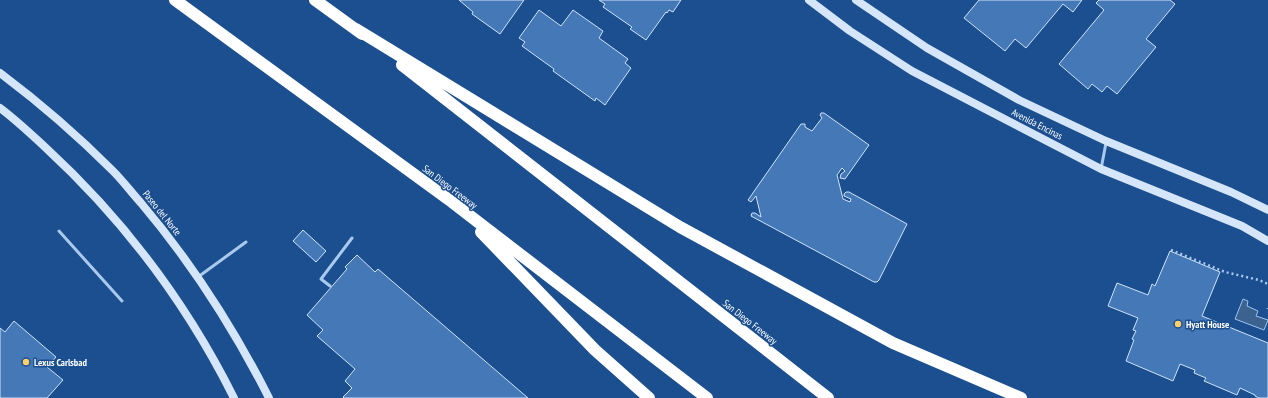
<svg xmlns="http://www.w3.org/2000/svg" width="1268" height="398" font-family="'PT Sans Narrow',sans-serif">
	<rect width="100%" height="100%" fill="#1b4f8f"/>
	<path fill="#3c6290" stroke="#9cc4f0" d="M 1243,299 L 1248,301 L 1247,306 L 1258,311 L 1256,316 L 1268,320 L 1264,330 L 1235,319 Z"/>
	<path fill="#4478b7" stroke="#cfe3fa" d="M 459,0 L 524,0 L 500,34 L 472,14 L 473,12 Z
		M 599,0 L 681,0 L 673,12 L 669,10 L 667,13 L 666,12 L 646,40 L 630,29 L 632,27 L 603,7 L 605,4 Z
		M 979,0 L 1082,0 L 1073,12 L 1063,4 L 1026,48 L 1015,39 L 1005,51 L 964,18 Z
		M 1099,0 L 1170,0 L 1175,4 L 1146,39 L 1156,47 L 1117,94 L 1107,86 L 1102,92 L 1092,84 L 1088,89 L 1059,64 L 1104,10 L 1096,3 Z
		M 539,10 L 561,26 L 573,10 L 603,31 L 599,38 L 628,59 L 625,63 L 631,68 L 605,105 L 596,98 L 595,101 L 553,71 L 554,69 L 522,46 L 525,42 L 519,38 Z
		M 821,113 L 824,113 L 869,145 L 845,179 L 840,178 L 841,174 L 845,171 L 842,168 L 837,175 L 843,199 L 850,202 L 851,199 L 844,196 L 844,194 L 846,192 L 849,192 L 907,224 L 879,280 L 877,282 L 874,282 L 751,216 L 752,213 L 755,213 L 761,217 L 756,196 L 751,202 L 748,200 L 801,124 L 805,124 L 805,127 L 812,131 L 822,118 L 820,115 Z
		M 303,230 L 326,251 L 316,262 L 293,241 Z
		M 1170,251 L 1220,272 L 1202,316 L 1268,343 L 1268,398 L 1259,398 L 1255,396 L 1255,395 L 1240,388 L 1237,395 L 1204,381 L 1206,378 L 1194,373 L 1195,370 L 1180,364 L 1173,381 L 1126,361 L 1134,340 L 1132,339 L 1136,331 L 1133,330 L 1138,318 L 1108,306 L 1117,283 L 1148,295 L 1152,284 L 1155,286 Z
		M 357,255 L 375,272 L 378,269 L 528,398 L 344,398 L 343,397 L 352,388 L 345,381 L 355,369 L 317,336 L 323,330 L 307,315 L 347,269 L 345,267 Z
		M 14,321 L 56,357 L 47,367 L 63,380 L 47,398 L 0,398 L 0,328 L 5,332 Z"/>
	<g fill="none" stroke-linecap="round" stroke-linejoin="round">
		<path stroke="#a9c9ee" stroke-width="2.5" stroke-dasharray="2 3" stroke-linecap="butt" d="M 1171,250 L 1225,272 L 1259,280 L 1268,284
			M 1268,309 L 1268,308"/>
		<path stroke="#a9c9ee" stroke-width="3" d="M 1101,169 L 1106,143
			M 59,231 L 122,301
			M 198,277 L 246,242
			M 330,286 L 321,279 L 352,238"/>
		<path stroke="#d6e6fa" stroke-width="8" d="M 809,0 L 850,31 L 912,71 L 1101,169 L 1242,226 L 1268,241
			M 856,0 L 927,48 L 1019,100 L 1106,141 L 1231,192 L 1268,210
			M 0,73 C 40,103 78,136 113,171 C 123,181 131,192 141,203 C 191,262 234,329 269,398
			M 0,108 C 16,120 31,134 46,148 C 123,219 187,304 234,398"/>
		<path stroke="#fff" stroke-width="12" d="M 175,0 L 452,202 L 707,398
			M 315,0 L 362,34
			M 356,29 L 680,227 L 893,343 L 1021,398
			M 402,65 L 828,398
			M 481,232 L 595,350 L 649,398"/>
	</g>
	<g fill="#ffd166" stroke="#1b4f8f" stroke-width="1.5">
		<circle cx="1178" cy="324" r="4"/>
		<circle cx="26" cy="362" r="4"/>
	</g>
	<g text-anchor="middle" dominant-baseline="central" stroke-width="3" stroke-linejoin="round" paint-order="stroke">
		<g font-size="10" fill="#fff" stroke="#1b4f8f">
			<text transform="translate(1037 124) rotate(27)">Avenida Encinas</text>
			<text transform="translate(450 187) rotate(37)">San Diego Freeway</text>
			<text transform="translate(162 213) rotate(51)">Paseo del Norte</text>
			<text transform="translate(750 322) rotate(38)">San Diego Freeway</text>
		</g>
		<g font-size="10" font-weight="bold" fill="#fff" stroke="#1b4f8f" text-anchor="start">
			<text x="1186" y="324">Hyatt House</text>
			<text x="34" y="362">Lexus Carlsbad</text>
		</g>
	</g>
</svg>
